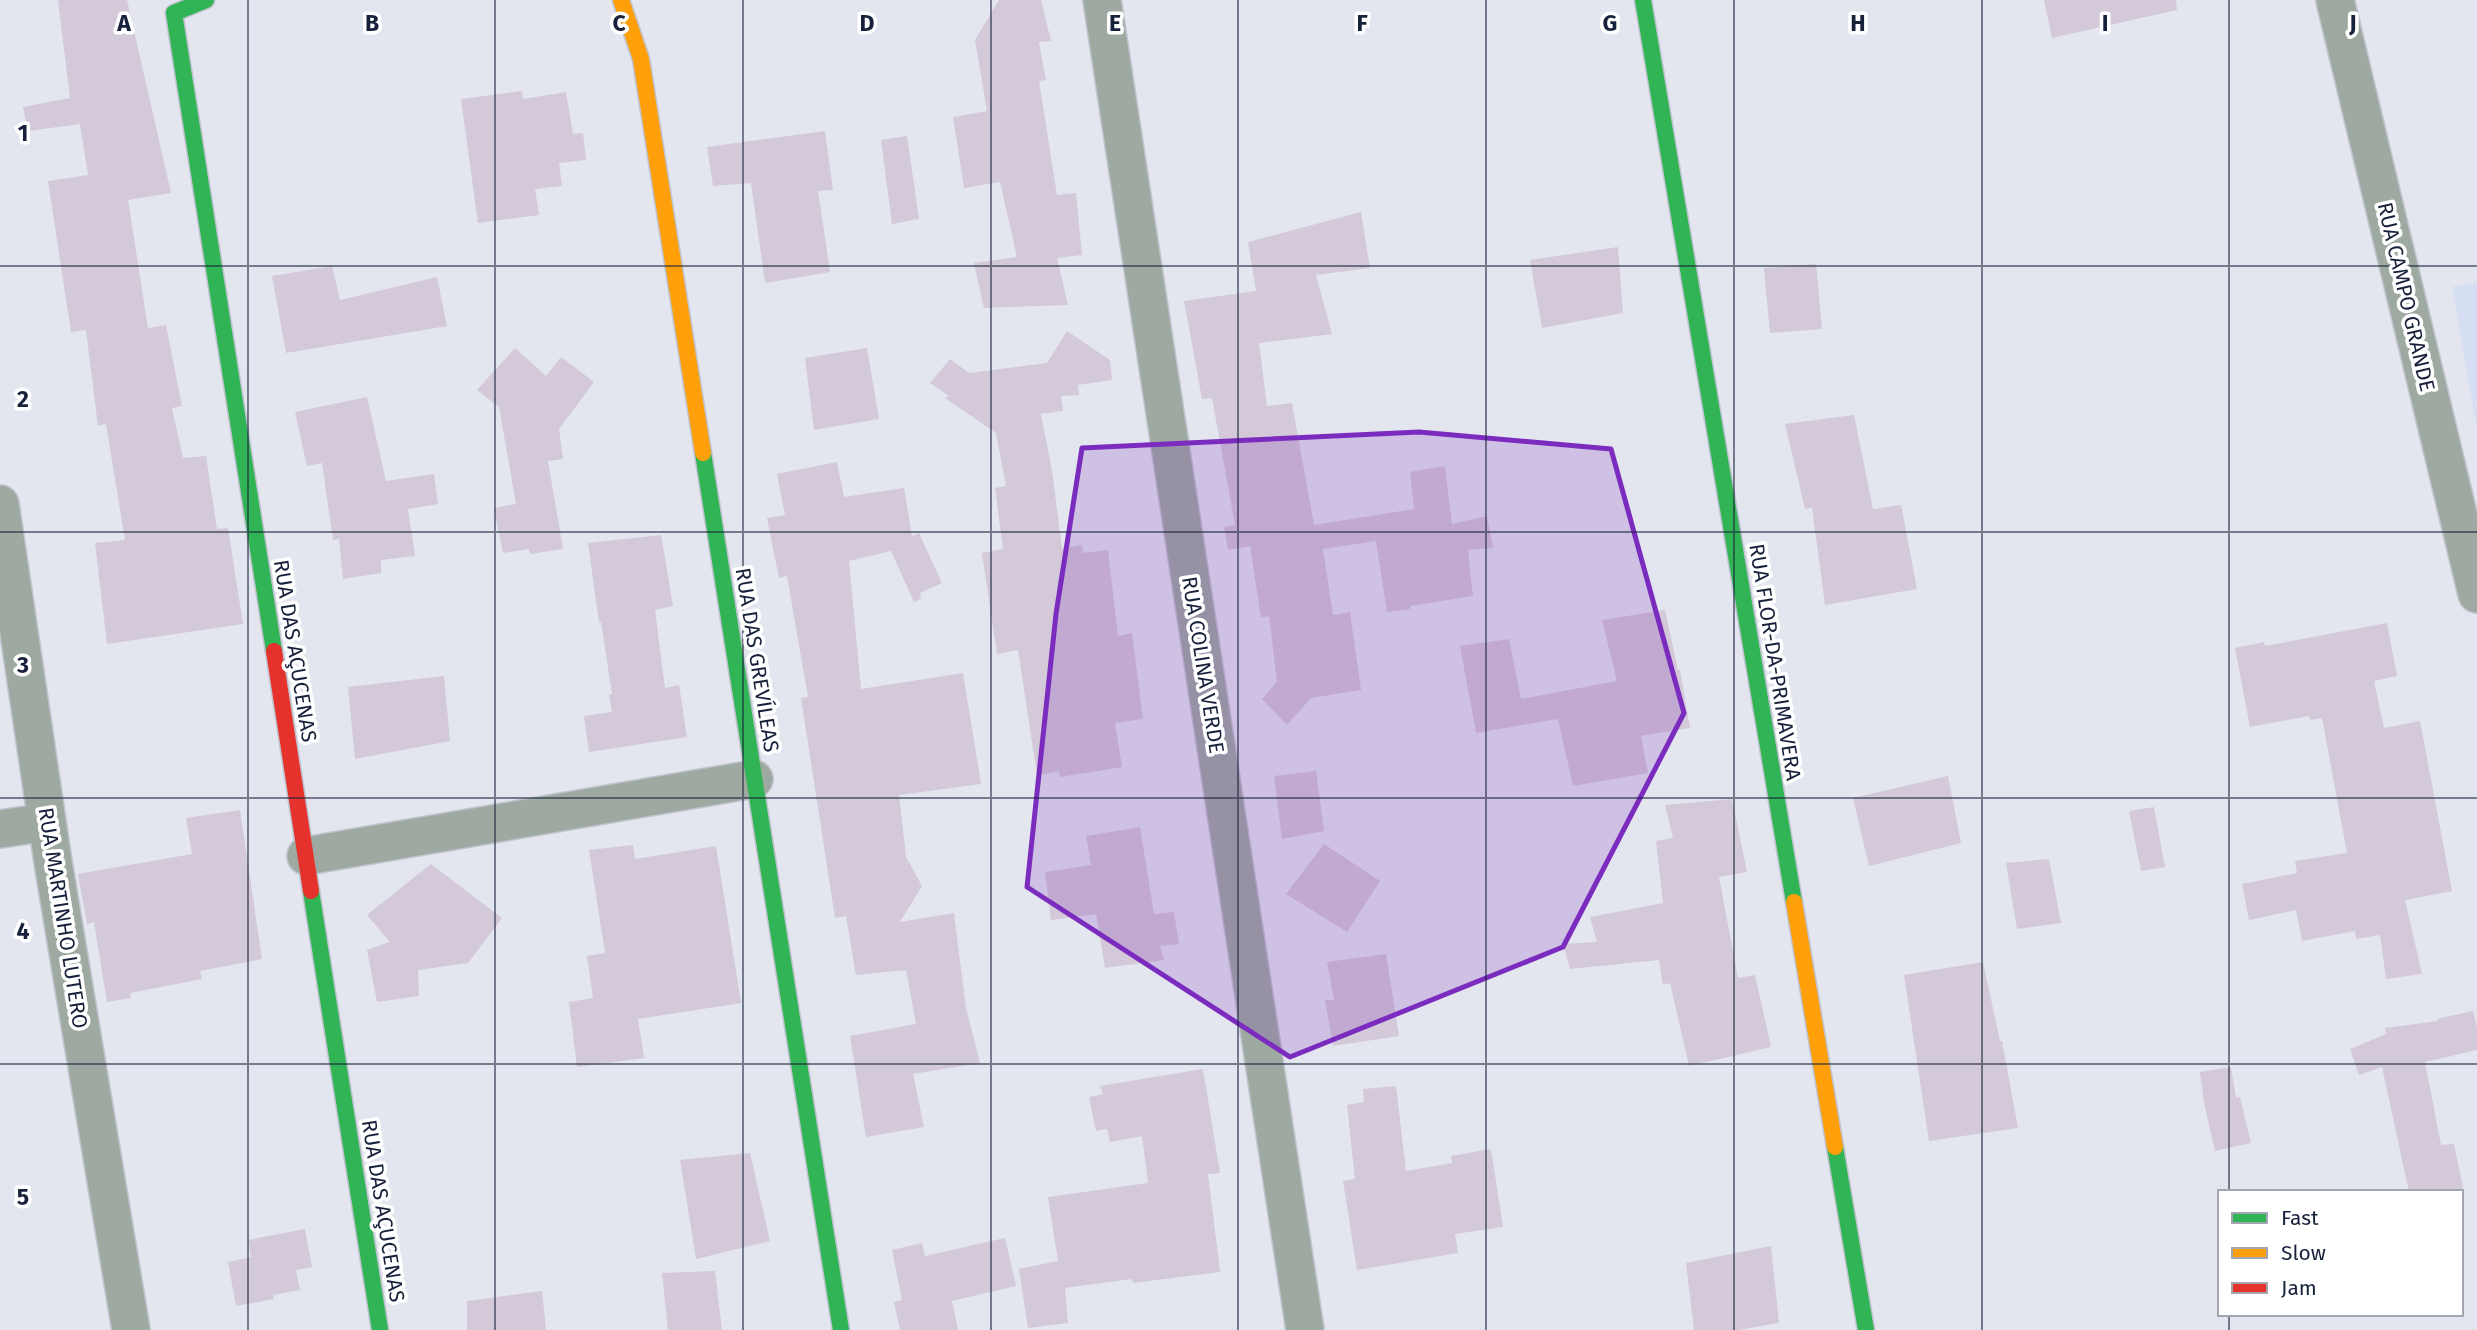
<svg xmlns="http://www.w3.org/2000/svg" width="2477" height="1330" font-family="'Fira Sans',sans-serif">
	<rect width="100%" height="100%" fill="#e3e6ee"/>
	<path fill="#d5def3" d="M 2477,283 L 2477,429 L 2452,287 Z"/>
	<path fill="#d3c9d8" d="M 58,0 L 127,0 L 171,193 L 128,200 L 148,328 L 166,325 L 182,406 L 172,408 L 183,458 L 206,456 L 217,529 L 228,528 L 243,624 L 107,644 L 95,543 L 125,540 L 106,424 L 98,426 L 86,330 L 71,332 L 48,181 L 88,175 L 80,124 L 28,131 L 23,107 L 70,98 Z
		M 999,0 L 1041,0 L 1051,41 L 1039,42 L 1046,80 L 1039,81 L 1057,195 L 1076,193 L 1082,255 L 1057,258 L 1068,305 L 984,308 L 974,263 L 1017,257 L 1000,182 L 964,188 L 953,117 L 987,111 L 975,40 Z
		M 2044,0 L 2176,0 L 2177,10 L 2052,38 Z
		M 522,91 L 523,99 L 566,92 L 573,134 L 583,133 L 586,160 L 559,163 L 562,186 L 535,189 L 539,215 L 478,223 L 461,99 Z
		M 825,131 L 833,190 L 818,191 L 830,272 L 765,283 L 751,183 L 713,186 L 707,147 Z
		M 907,136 L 919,219 L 892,224 L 881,140 Z
		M 1361,212 L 1370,268 L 1316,275 L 1332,334 L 1259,343 L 1267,406 L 1292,403 L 1314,525 L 1414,509 L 1410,472 L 1445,466 L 1452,524 L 1487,516 L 1493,548 L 1468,550 L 1473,596 L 1410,606 L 1410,609 L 1387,612 L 1376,541 L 1323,549 L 1333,615 L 1350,612 L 1361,690 L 1311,698 L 1287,725 L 1262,699 L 1277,682 L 1269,616 L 1261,618 L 1250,546 L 1228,550 L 1224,527 L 1235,525 L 1212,398 L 1202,399 L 1184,301 L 1256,291 L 1248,242 Z
		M 1618,247 L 1623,313 L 1542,328 L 1530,260 Z
		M 1816,264 L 1822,329 L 1770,333 L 1764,268 Z
		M 332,266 L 340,300 L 437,277 L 447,326 L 286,353 L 272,276 Z
		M 1067,331 L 1110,360 L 1112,380 L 1078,385 L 1079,395 L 1061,396 L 1063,411 L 1041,414 L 1052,471 L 1062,548 L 1082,545 L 1083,553 L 1108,550 L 1118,636 L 1132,633 L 1143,719 L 1115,723 L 1122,767 L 1060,777 L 1059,771 L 1037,775 L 1018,650 L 997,654 L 982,553 L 1003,549 L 995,488 L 1006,486 L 996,433 L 945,398 L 949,396 L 930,383 L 950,359 L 969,373 L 1047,363 Z
		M 515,348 L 546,376 L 561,357 L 594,382 L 559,429 L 563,459 L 548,461 L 563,549 L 530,554 L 529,549 L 503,553 L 494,508 L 516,504 L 499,407 L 477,390 Z
		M 867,348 L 879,419 L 814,430 L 805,358 Z
		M 367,397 L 386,481 L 434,474 L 438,504 L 408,509 L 415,556 L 381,560 L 381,573 L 343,579 L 339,539 L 333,540 L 322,463 L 307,466 L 295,412 Z
		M 1854,415 L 1873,509 L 1901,505 L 1917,589 L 1825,605 L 1812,508 L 1805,509 L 1785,424 Z
		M 837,462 L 844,497 L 904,488 L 912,536 L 919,533 L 942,583 L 920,593 L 921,599 L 914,602 L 891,551 L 849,561 L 861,689 L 963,673 L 981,784 L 899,795 L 906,857 L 922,886 L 900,922 L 954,913 L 966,1008 L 980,1063 L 913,1074 L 924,1127 L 866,1137 L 850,1036 L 916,1024 L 906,970 L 856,975 L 846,916 L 835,918 L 801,698 L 808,697 L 787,576 L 779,578 L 767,518 L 785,515 L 777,474 Z
		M 661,535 L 673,606 L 655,610 L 665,688 L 679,685 L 687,737 L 589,752 L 584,716 L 612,712 L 609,695 L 612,694 L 601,622 L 599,622 L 588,543 Z
		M 1665,610 L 1678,670 L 1680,670 L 1690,728 L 1641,736 L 1648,773 L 1573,786 L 1558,719 L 1476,733 L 1460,646 L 1509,639 L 1521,699 L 1617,681 L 1602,620 Z
		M 2387,623 L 2397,676 L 2374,681 L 2384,728 L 2420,721 L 2452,891 L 2405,900 L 2422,974 L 2386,979 L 2380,935 L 2356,939 L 2355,931 L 2302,941 L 2296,910 L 2249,920 L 2242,884 L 2297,873 L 2295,861 L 2347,853 L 2322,718 L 2310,720 L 2309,716 L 2250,727 L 2235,648 L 2264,642 L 2265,646 Z
		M 444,676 L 450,741 L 355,759 L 348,687 Z
		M 1316,771 L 1324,831 L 1282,839 L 1274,776 Z
		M 1948,776 L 1961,843 L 1869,866 L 1853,798 Z
		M 1732,799 L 1747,872 L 1719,877 L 1738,978 L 1755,975 L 1771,1047 L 1689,1066 L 1670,983 L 1663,985 L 1659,960 L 1570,969 L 1563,944 L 1597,942 L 1590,917 L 1663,903 L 1656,841 L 1673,838 L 1665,805 Z
		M 2154,807 L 2165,867 L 2141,871 L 2129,811 Z
		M 240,810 L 262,959 L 200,971 L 202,979 L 130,993 L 131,998 L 107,1002 L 94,922 L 87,924 L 78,874 L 192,854 L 186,818 Z
		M 1140,827 L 1154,914 L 1174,912 L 1179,944 L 1160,946 L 1164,960 L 1105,968 L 1096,914 L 1051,920 L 1045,872 L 1091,865 L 1086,836 Z
		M 1324,844 L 1380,881 L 1347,932 L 1286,894 Z
		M 633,845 L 635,859 L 716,846 L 741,1003 L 638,1019 L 644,1058 L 577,1067 L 569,1002 L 593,998 L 587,956 L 605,953 L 589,850 Z
		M 2049,859 L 2061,923 L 2017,929 L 2006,863 Z
		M 431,864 L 502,918 L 468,963 L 418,970 L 419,996 L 377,1002 L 367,950 L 390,942 L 367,915 Z
		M 1386,954 L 1399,1036 L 1333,1046 L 1325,1000 L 1334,1000 L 1327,962 Z
		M 1983,962 L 2000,1041 L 2002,1041 L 2018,1128 L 1929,1141 L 1904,975 Z
		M 2473,1011 L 2477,1028 L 2477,1050 L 2425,1062 L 2441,1145 L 2454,1144 L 2464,1192 L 2409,1192 L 2382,1067 L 2359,1075 L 2350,1049 L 2386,1034 L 2385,1028 L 2438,1021 L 2437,1019 Z
		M 2231,1067 L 2236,1098 L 2240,1097 L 2251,1143 L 2215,1151 L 2204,1103 L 2200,1072 Z
		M 1203,1069 L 1220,1173 L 1208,1174 L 1220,1272 L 1133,1283 L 1132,1279 L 1065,1288 L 1068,1323 L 1028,1328 L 1019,1269 L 1058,1261 L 1048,1197 L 1148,1183 L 1142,1136 L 1110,1142 L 1107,1129 L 1096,1131 L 1089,1097 L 1103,1094 L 1100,1086 Z
		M 1396,1086 L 1406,1171 L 1452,1163 L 1451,1156 L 1491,1149 L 1503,1227 L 1455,1234 L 1458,1253 L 1357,1270 L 1343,1181 L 1355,1179 L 1347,1105 L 1364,1102 L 1363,1089 Z
		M 750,1153 L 770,1241 L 696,1259 L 680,1160 Z
		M 305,1229 L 312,1267 L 296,1270 L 300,1290 L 273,1295 L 274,1299 L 236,1306 L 228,1262 L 251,1257 L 248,1240 Z
		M 1005,1238 L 1016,1286 L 952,1301 L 958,1330 L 900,1330 L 894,1302 L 902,1300 L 892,1250 L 922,1243 L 925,1256 Z
		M 1771,1246 L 1779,1323 L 1738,1330 L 1694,1330 L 1686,1263 Z
		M 715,1271 L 722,1330 L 668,1330 L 662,1273 Z
		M 542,1291 L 546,1330 L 467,1330 L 467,1301 Z"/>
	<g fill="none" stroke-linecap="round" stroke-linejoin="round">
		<g stroke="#bfc3cd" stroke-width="40">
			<path id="street" d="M 1102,0 L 1305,1330
				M 2335,0 L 2477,594
				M 0,504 L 53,862 L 131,1330
				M 0,829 L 47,822
				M 306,856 L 754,779"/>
		</g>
		<g stroke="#bfc3cd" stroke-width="19">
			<path id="fast" d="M 206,0 L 174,13 L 274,651
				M 1643,0 L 1794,902
				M 703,453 L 841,1330
				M 311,891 L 380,1330
				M 1835,1147 L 1866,1330"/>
		</g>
		<g stroke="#bfc3cd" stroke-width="19">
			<path id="slow" d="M 621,0 L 641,59 L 703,453
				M 1794,902 L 1835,1147"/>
		</g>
		<g stroke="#bfc3cd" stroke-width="19">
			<path id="jam" d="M 274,651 L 311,891"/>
		</g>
		<use href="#street" stroke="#9eaaa1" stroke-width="37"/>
		<use href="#fast" stroke="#30b455" stroke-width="16"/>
		<use href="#slow" stroke="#ff9f0a" stroke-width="16"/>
		<use href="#jam" stroke="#e5322d" stroke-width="16"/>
	</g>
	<path fill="#7b2cbf" fill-opacity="0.2" stroke="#7b2cbf" stroke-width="5" stroke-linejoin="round" d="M 1419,432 L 1611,449 L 1684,713 L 1563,947 L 1290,1057 L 1027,887 L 1056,614 L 1082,448 Z"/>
	<path fill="none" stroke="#17213b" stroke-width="2" stroke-opacity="0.55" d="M 248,0 L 248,1330M 495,0 L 495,1330M 743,0 L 743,1330M 991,0 L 991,1330M 1238,0 L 1238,1330M 1486,0 L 1486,1330M 1734,0 L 1734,1330M 1982,0 L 1982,1330M 2229,0 L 2229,1192M 0,266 L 2477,266M 0,532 L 2477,532M 0,798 L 2477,798M 0,1064 L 2477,1064M 2229,1314 L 2229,1330"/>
	<g text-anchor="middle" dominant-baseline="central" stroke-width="7" stroke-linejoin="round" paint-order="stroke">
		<g font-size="21" fill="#17213b" stroke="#fff">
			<text transform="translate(2406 297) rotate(77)">RUA CAMPO GRANDE</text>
			<text transform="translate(295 651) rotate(81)">RUA DAS AÇUCENAS</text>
			<text transform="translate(757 660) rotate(81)">RUA DAS GREVÍLEAS</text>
			<text transform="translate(1775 662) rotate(81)">RUA FLOR-DA-PRIMAVERA</text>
			<text transform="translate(1203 665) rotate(81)">RUA COLINA VERDE</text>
			<text transform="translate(63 918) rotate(81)">RUA MARTINHO LUTERO</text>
			<text transform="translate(383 1211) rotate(81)">RUA DAS AÇUCENAS</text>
		</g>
	</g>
	<g font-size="23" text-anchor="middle" font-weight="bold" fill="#17213b" stroke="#fff" stroke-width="7" stroke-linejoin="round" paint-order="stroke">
		<text x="124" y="31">A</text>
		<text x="372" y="31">B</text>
		<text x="619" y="31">C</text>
		<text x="867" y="31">D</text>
		<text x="1115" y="31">E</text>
		<text x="1362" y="31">F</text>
		<text x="1610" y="31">G</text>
		<text x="1858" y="31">H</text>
		<text x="2105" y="31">I</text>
		<text x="2353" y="31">J</text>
		<text x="23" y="141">1</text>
		<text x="23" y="407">2</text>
		<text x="23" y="673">3</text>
		<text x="23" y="939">4</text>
		<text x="23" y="1205">5</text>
	</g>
	<rect x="2218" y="1190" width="245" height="126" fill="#ffffff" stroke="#a2a6b1" stroke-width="2"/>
	<rect x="2232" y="1213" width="35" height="10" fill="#30b455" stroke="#a2a6b1" stroke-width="2"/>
	<text x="2281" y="1225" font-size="21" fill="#17213b">Fast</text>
	<rect x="2232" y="1248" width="35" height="10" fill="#ff9f0a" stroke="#a2a6b1" stroke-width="2"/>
	<text x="2281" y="1260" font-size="21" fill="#17213b">Slow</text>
	<rect x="2232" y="1283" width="35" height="10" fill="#e5322d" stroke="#a2a6b1" stroke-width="2"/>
	<text x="2281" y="1295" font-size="21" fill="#17213b">Jam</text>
</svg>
